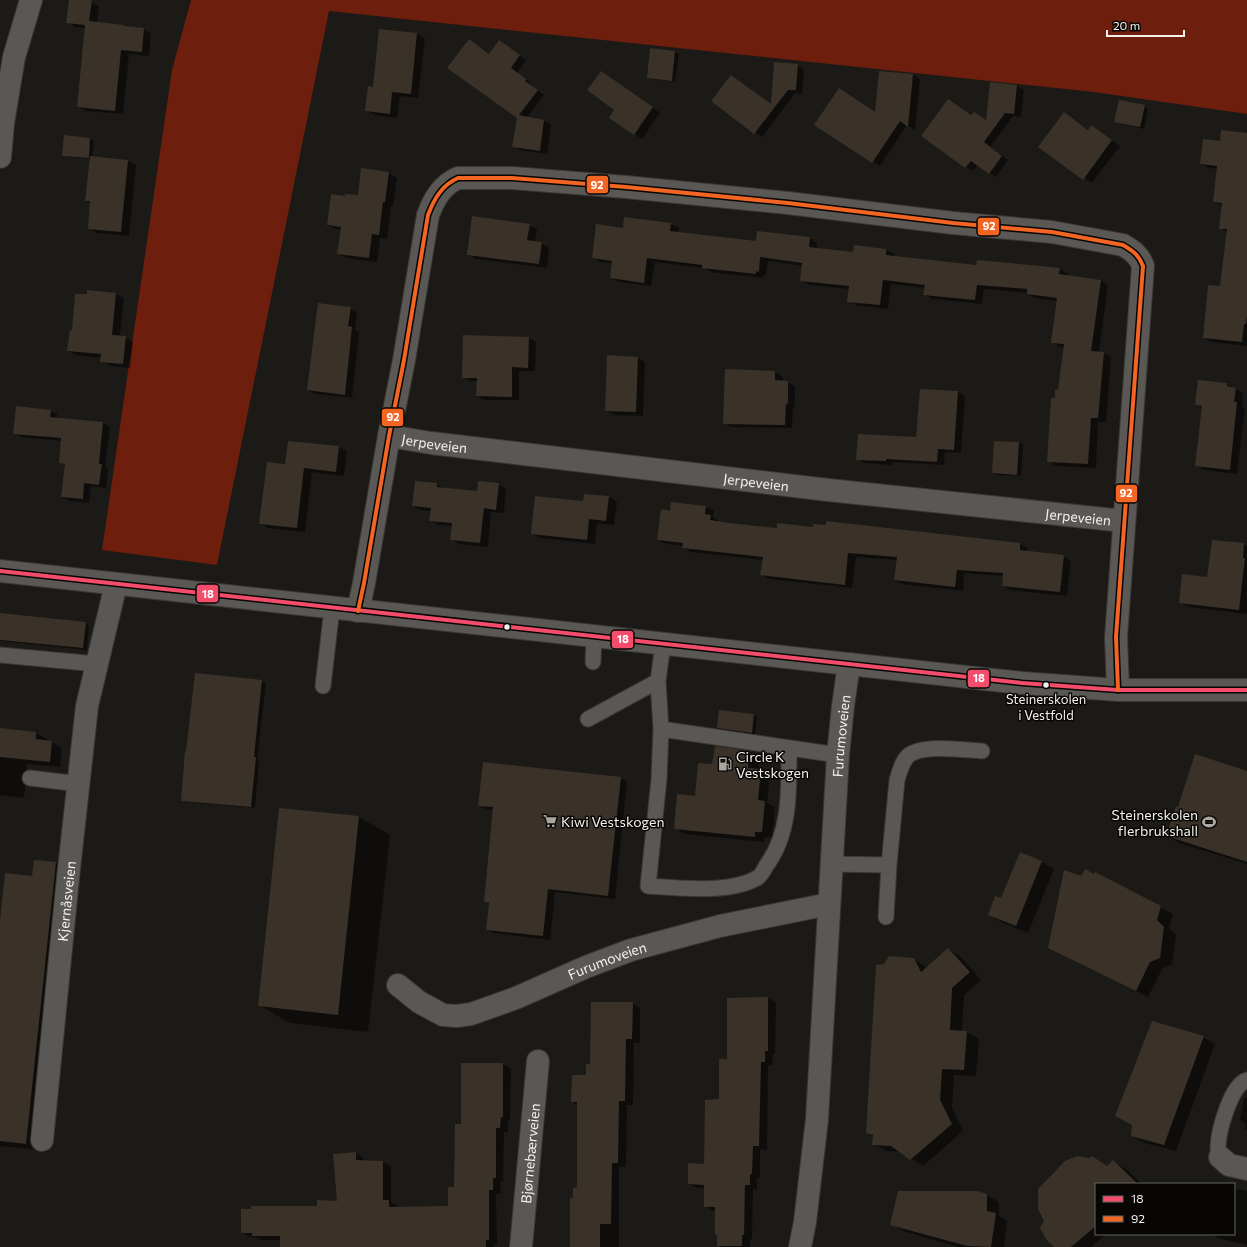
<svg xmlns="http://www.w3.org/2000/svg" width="1247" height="1247" font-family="Commissioner,sans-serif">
	<rect width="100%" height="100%" fill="#1c1a17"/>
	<path fill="#6e1e0d" d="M 191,0 L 1247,0 L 1247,114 L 1094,92 L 329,11 L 217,565 L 102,550 L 172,70 Z"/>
	<path fill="#0007" d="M 70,0 L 91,2 L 99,6 L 97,23 L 124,25 L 128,28 L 144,29 L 151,34 L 149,56 L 129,54 L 123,114 L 86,111 L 78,106 L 86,28 L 75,27 L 68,22 Z
		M 380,30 L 417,34 L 425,39 L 418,98 L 400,96 L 397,118 L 374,115 L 366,110 L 374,88 Z
		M 469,40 L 490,54 L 506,46 L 526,60 L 517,73 L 532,84 L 531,85 L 544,95 L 527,118 L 544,120 L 551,125 L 547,154 L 520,150 L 513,146 L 518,117 Z
		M 651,49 L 675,52 L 679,54 L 675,82 L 651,79 L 648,77 Z
		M 797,65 L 804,69 L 802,94 L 795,93 L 762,137 L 712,101 L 772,105 Z
		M 913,75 L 920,79 L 915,130 L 907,125 L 880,166 L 816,125 L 876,113 Z
		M 609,77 L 660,113 L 642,139 L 634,134 L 616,110 Z
		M 1017,86 L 1024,90 L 1021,117 L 1013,116 L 990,147 L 1008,160 L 996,177 L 978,165 L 973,171 L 922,136 L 948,100 L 972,116 L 987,121 Z
		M 1144,106 L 1148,108 L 1144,129 L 1119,123 L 1115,121 Z
		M 1072,118 L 1089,130 L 1092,126 L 1120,146 L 1092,183 L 1040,147 Z
		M 1247,134 L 1247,346 L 1212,342 L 1204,338 L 1221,287 L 1227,232 L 1220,228 L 1222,206 L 1214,202 L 1218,169 L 1209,168 L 1201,164 L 1221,142 Z
		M 65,136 L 90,139 L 94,141 L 92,157 L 128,161 L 136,165 L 129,236 L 97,233 L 89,228 L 91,203 L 86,200 L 90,159 L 67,157 L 63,155 Z
		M 389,173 L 397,178 L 393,206 L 391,206 L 387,239 L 380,238 L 377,262 L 346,258 L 339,254 L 342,230 L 336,229 L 328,225 L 346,197 L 358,196 Z
		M 625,218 L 671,224 L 679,228 L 678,233 L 757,242 L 809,238 L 817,243 L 817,249 L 854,253 L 854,246 L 886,250 L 894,254 L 894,257 L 977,266 L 1030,266 L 1060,269 L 1068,274 L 1067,276 L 1100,280 L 1108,285 L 1099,352 L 1103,353 L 1111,357 L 1106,422 L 1098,422 L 1096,468 L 1056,466 L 1048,461 L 1056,399 L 1059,391 L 1064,347 L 1060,347 L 1052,342 L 1058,301 L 1035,298 L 1028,293 L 984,289 L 982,304 L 932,299 L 924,294 L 925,288 L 891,284 L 888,309 L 856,305 L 848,301 L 849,289 L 809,285 L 801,280 L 803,266 L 768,261 L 766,276 L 763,275 L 763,278 L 711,272 L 705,268 L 655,262 L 651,286 L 619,282 L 611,278 L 613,263 L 600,262 L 593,257 L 624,229 Z
		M 529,225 L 537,229 L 535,243 L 541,243 L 549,248 L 547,268 L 476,259 L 468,255 Z
		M 88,291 L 116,294 L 124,298 L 120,336 L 125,337 L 133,342 L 130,368 L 110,366 L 102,361 L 102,358 L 76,355 L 68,351 L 72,331 L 88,295 Z
		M 350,308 L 357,312 L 355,330 L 359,332 L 352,398 L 315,394 L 308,390 Z
		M 529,338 L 536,342 L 535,371 L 519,371 L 519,400 L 484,400 L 477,396 L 477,381 L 470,381 L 463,377 Z
		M 638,358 L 645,362 L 643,416 L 614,415 L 606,410 Z
		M 726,370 L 775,372 L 783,377 L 782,382 L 788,382 L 795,386 L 795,407 L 793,407 L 792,428 L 731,427 L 724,423 Z
		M 1227,384 L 1243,393 L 1242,406 L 1245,408 L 1237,474 L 1204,470 L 1196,465 L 1203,408 L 1196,405 Z
		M 921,390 L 958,392 L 965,396 L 961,453 L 945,452 L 944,465 L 893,462 L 892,465 L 864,463 L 857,459 L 917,438 Z
		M 51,411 L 57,414 L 57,418 L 103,423 L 110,427 L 105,468 L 108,469 L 106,488 L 91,486 L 89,503 L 69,501 L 62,497 L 66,466 L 60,462 L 62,441 L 21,437 L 15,433 Z
		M 995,442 L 1019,443 L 1023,445 L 1021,476 L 997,475 L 993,473 Z
		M 339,447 L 347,451 L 344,476 L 312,472 L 305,532 L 268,528 L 260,523 L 286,465 Z
		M 416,482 L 437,484 L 445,489 L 478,492 L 498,484 L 506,489 L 504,513 L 491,512 L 488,547 L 459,544 L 451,539 L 453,526 L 438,525 L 430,520 L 431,511 L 421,510 L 413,506 Z
		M 609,497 L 617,502 L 614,525 L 597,523 L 595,544 L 540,538 L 532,533 L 584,502 Z
		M 706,507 L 714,511 L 713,517 L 718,520 L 718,522 L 778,529 L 814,528 L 827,526 L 827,522 L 1020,544 L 1028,548 L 1027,552 L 1063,556 L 1071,561 L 1067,596 L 1010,590 L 1003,586 L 1004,576 L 964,573 L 963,591 L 903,584 L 895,580 L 897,560 L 856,557 L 852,588 L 769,579 L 762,574 L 763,560 L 691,552 L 683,547 L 683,546 L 666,544 L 658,540 L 671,512 Z
		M 1212,541 L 1244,544 L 1247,546 L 1247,614 L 1188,607 L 1180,602 L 1208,578 Z
		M 0,614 L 86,623 L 89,625 L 87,650 L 0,641 Z
		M 196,674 L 262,681 L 266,683 L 257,759 L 259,760 L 255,808 L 185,802 L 182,800 Z
		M 754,715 L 757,717 L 755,735 L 721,730 L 718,728 Z
		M 0,729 L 36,733 L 47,739 L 47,741 L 52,742 L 62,748 L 60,767 L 27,764 L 24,798 L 0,795 Z
		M 750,752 L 759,758 L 758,770 L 761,770 L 770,776 L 767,803 L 775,807 L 772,837 L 765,837 L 764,842 L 684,834 L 675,828 L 696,797 L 713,765 Z
		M 1247,772 L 1247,864 L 1179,843 L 1167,836 Z
		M 621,778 L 627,782 L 615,899 L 555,892 L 550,940 L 494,933 L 487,929 L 490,905 L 485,902 L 494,810 L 486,809 L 479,805 Z
		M 280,809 L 359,817 L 390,835 L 368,1032 L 290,1023 L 259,1005 Z
		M 1042,862 L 1054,869 L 1028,933 L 1001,922 L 989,915 L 1002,900 Z
		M 56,863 L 67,870 L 38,1150 L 0,1146 L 0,929 L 33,878 Z
		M 1095,874 L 1173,914 L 1169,928 L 1176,935 L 1172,964 L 1162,969 L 1148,997 L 1049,948 L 1081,878 L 1094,875 Z
		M 948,949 L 960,956 L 981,980 L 964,995 L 962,1032 L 966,1032 L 979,1039 L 976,1076 L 954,1075 L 952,1108 L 963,1131 L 923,1166 L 901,1152 L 886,1151 L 874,1144 L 874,1137 L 867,1133 L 914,959 L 927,968 Z
		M 768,998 L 776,1003 L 775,1054 L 773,1054 L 772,1066 L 768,1065 L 767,1150 L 760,1149 L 760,1178 L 757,1178 L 757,1189 L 753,1189 L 752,1239 L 750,1239 L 750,1247 L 721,1247 L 718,1245 L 716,1211 L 712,1211 L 705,1206 L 705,1188 L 697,1188 L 689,1184 L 705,1165 L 728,1060 Z
		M 632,1003 L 640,1008 L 640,1043 L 634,1043 L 633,1105 L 627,1105 L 626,1167 L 619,1167 L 619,1247 L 571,1247 L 574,1199 L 578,1188 L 578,1105 L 572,1102 L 587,1076 L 591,1065 Z
		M 1203,1037 L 1215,1044 L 1176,1151 L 1144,1143 L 1132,1136 Z
		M 462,1064 L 503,1064 L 511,1069 L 510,1121 L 508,1121 L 508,1132 L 504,1132 L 503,1182 L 500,1182 L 501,1194 L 496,1194 L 497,1244 L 494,1244 L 494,1247 L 281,1247 L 281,1240 L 260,1240 L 255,1237 L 250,1237 L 242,1233 L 318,1207 L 338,1202 L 356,1153 L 363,1158 L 364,1161 L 383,1162 L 391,1166 L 391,1202 L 397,1206 L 397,1208 L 449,1207 L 455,1188 L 462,1126 Z
		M 1244,1098 L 1247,1098 L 1247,1130 L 1245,1129 L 1246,1124 L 1240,1120 Z
		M 1114,1162 L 1126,1169 L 1142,1184 L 1096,1184 L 1096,1234 L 1106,1234 L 1091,1247 L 1056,1247 L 1047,1239 Z
		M 1234,1188 L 1247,1191 L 1247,1245 L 1220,1239 L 1211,1234 L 1234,1234 Z
		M 987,1195 L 999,1202 L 999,1216 L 1007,1221 L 1004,1247 L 958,1247 L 903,1231 L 891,1224 Z"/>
	<path fill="#3a3128" d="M 69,0 L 92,0 L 89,21 L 124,25 L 124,26 L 144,28 L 142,52 L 121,50 L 115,111 L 77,107 L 85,25 L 66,23 Z
		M 379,29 L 417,33 L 411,94 L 392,92 L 390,114 L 365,111 L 368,86 L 373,87 Z
		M 469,39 L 489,54 L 499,40 L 520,55 L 511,68 L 526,79 L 525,81 L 538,90 L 519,115 L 544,120 L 540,151 L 512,147 L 517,118 L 447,68 Z
		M 650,48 L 675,51 L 672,81 L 647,78 Z
		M 774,62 L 798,64 L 796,90 L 788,90 L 754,134 L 711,101 L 731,75 L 771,104 Z
		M 601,71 L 653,107 L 634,135 L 609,118 L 614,110 L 587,90 Z
		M 879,71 L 913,74 L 908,127 L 900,121 L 872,163 L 814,125 L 839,88 L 875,112 Z
		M 990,82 L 1017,85 L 1014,114 L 1005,113 L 984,142 L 1002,156 L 989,174 L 971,161 L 965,168 L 921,136 L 948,99 L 971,115 L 974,112 L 986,120 Z
		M 1119,100 L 1145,105 L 1140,127 L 1114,122 Z
		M 1064,112 L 1088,130 L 1091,125 L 1112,140 L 1083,180 L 1038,147 Z
		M 1221,130 L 1247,133 L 1247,316 L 1246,324 L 1244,324 L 1242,342 L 1203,338 L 1208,285 L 1220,286 L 1227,229 L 1219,229 L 1222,203 L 1213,202 L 1217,166 L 1200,164 L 1203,139 L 1220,141 Z
		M 64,135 L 90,138 L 89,158 L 62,156 Z
		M 90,156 L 128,160 L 121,232 L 88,229 L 90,201 L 85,201 Z
		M 361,168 L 389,172 L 385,202 L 383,202 L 379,235 L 372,234 L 369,258 L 337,254 L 341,227 L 327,225 L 331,194 L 345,196 L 345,194 L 358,195 Z
		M 472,216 L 530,224 L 527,240 L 542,242 L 539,264 L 467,255 Z
		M 624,217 L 671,223 L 670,231 L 756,241 L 757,231 L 810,237 L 809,247 L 853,252 L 854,245 L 886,249 L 886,255 L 976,265 L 977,260 L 1030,265 L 1060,268 L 1059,274 L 1101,280 L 1091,351 L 1104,352 L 1098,418 L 1091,418 L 1088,464 L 1047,462 L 1051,398 L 1055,398 L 1055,390 L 1058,390 L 1064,344 L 1051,343 L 1057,298 L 1027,294 L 1027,289 L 977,285 L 975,300 L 923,295 L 925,285 L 883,280 L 880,305 L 847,302 L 849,286 L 800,281 L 802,263 L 760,257 L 759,272 L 756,271 L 756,274 L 702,268 L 702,265 L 647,258 L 644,283 L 610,278 L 612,261 L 592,258 L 596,224 L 623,228 Z
		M 87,290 L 116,293 L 112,335 L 126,336 L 123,364 L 100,362 L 101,354 L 67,351 L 70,330 L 72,330 L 75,294 L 87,294 Z
		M 318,303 L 351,307 L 348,326 L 352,327 L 345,395 L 307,390 Z
		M 463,335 L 529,337 L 528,368 L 512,367 L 512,397 L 476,396 L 477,378 L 462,378 Z
		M 607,355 L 638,357 L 636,412 L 605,411 Z
		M 725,369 L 775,371 L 775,380 L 788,381 L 788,404 L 786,403 L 785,425 L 723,424 Z
		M 1198,380 L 1227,383 L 1227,386 L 1236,388 L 1234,402 L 1237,402 L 1230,470 L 1195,466 L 1202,406 L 1195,405 Z
		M 920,389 L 958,391 L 954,450 L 938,449 L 937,462 L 886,459 L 886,461 L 856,460 L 858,434 L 916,437 Z
		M 16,406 L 51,410 L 50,417 L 103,422 L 99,464 L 102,464 L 99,485 L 84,483 L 83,499 L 61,497 L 65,464 L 59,463 L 61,438 L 13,434 Z
		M 288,441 L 339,446 L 336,472 L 304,468 L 297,528 L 259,524 L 267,462 L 285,464 Z
		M 994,441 L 1019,442 L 1017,475 L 992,473 Z
		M 415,481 L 437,483 L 437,487 L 477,491 L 478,481 L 499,483 L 496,510 L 484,508 L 480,543 L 450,540 L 452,523 L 429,521 L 431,508 L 412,506 Z
		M 584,494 L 609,496 L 606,521 L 589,519 L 587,540 L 531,534 L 535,496 L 583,501 Z
		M 671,502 L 706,506 L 705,514 L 711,515 L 710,520 L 729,523 L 777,528 L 777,523 L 813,527 L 813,524 L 826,525 L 826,521 L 1020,543 L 1020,550 L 1064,555 L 1060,592 L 1002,586 L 1003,573 L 957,570 L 955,587 L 894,580 L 897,557 L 848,553 L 845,585 L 760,575 L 763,557 L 682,548 L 683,543 L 657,540 L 661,509 L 670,511 Z
		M 1212,540 L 1244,543 L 1243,558 L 1245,558 L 1239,610 L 1179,603 L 1182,574 L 1207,577 Z
		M 0,613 L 86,622 L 83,648 L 0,640 Z
		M 195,673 L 262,680 L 254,757 L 256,757 L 251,807 L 181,801 L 185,751 L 186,751 Z
		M 719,710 L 754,714 L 752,733 L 717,728 Z
		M 0,728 L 36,732 L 36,739 L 52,741 L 50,762 L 0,757 Z
		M 715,746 L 750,751 L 748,768 L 761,769 L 758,800 L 765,801 L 762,832 L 755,832 L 755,837 L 674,829 L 677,794 L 695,796 L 698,763 L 712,764 Z
		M 1195,754 L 1247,771 L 1247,862 L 1166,836 L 1176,806 L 1178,807 Z
		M 483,762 L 621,777 L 608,896 L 548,889 L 543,936 L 486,930 L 489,903 L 484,902 L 493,807 L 478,806 Z
		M 279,808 L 359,816 L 338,1015 L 258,1006 Z
		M 1020,852 L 1042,861 L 1016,926 L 988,915 L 995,896 L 1001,898 Z
		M 34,860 L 56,862 L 26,1144 L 0,1141 L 0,920 L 5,873 L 32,876 Z
		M 1085,869 L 1094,874 L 1095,872 L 1161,906 L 1157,920 L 1164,927 L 1160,958 L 1150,962 L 1136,991 L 1048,948 L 1064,870 L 1081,876 Z
		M 948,948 L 970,972 L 952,988 L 950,1030 L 967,1031 L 964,1070 L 942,1069 L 940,1100 L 952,1124 L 910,1160 L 891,1146 L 872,1145 L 873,1135 L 866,1133 L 876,965 L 884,964 L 889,956 L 914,958 L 921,972 Z
		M 768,997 L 768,1051 L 765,1051 L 765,1062 L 761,1062 L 759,1146 L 753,1146 L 752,1174 L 750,1174 L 750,1185 L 745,1185 L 744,1235 L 742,1235 L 742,1246 L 717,1246 L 717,1235 L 715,1235 L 715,1207 L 704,1207 L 704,1185 L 688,1184 L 688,1163 L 704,1164 L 705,1100 L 719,1099 L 719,1059 L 727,1059 L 727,998 Z
		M 591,1002 L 633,1002 L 632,1039 L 626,1039 L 625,1101 L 619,1101 L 618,1163 L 612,1163 L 611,1224 L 600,1224 L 600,1247 L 570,1247 L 570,1198 L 573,1198 L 573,1188 L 577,1187 L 577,1102 L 571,1102 L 572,1075 L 586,1075 L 586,1064 L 590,1064 Z
		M 1152,1021 L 1204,1036 L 1164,1145 L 1131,1136 L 1132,1125 L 1115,1116 Z
		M 461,1063 L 503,1063 L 503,1117 L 501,1117 L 500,1128 L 496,1128 L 496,1178 L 493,1178 L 493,1190 L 489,1190 L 489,1240 L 486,1240 L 486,1247 L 280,1247 L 280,1236 L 252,1236 L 252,1233 L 241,1233 L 241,1209 L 251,1209 L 251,1206 L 317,1206 L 317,1200 L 337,1201 L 333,1154 L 356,1152 L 356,1160 L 383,1161 L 383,1200 L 389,1200 L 389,1207 L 448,1206 L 448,1187 L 454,1187 L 455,1124 L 461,1124 Z
		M 1077,1156 L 1089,1158 L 1092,1156 L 1107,1166 L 1113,1160 L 1138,1184 L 1096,1184 L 1096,1226 L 1071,1247 L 1054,1247 L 1046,1239 L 1040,1228 L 1044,1221 L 1038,1209 L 1038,1189 L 1065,1161 Z
		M 898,1191 L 977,1191 L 987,1194 L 987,1211 L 996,1213 L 991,1247 L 967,1246 L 890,1225 Z"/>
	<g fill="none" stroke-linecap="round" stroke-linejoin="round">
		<g stroke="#393835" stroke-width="17">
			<path id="service" d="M 663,644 L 658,681 L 661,729 L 838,755
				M 0,655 L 97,664
				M 593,662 L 594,637
				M 323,686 L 332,608
				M 588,719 L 658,681
				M 661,729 L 659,779 L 648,886 C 679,888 729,894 757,878 C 761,876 764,870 766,866 C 791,833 789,788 789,748
				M 30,778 L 79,784
				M 831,864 L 889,865
				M 886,917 L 889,865 L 897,780 C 900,771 902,761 909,755 C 924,744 964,750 982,751
				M 1220,1157 C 1219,1154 1218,1151 1218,1148 C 1218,1132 1231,1084 1247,1080"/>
		</g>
		<g stroke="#393835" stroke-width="24">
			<g id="minor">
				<path d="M 0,157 L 3,123 L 14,57 L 31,0"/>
				<path id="s1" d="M 389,436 L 431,443 L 828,490 L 1124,521"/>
				<path d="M 358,611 L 364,583 L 389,436 L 404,360 L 428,215 C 434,199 442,185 458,178 L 512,178 L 626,187 L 788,203 L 953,223 L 1052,232 L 1123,245 C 1133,251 1139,255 1143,266 L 1116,637 L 1118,690"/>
				<path id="s2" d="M 398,985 L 419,1002 L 443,1015 L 457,1016 L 471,1014 L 516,998 L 586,967 L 631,950 L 720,926 L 829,904"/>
				<path id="s3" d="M 42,1140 L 68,878 L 87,706 L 116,584"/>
				<path d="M 1220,1157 L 1229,1165 L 1247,1169"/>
				<path id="s4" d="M 521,1247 L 538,1061"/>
				<path id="s5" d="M 800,1247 L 805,1222 L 817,1119 L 838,755 L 843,706 L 849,664"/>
			</g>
		</g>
		<g stroke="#393835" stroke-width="24">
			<path id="secondary" d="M 0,571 L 1022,683 L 1118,690 L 1247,690"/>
		</g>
		<use href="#service" stroke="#5a5855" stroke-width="15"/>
		<use href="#minor" stroke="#5a5855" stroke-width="22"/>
		<use href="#secondary" stroke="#5a5855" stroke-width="22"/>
		<g stroke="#070604" stroke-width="7">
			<path id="bus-1" d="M 0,571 L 1022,683 L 1118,690 L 1247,690"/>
		</g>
		<g stroke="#070604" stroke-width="7">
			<path id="bus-2" d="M 358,611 L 364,583 L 389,436 L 404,360 L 428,215 C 434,199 442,185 458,178 L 512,178 L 626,187 L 788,203 L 953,223 L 1052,232 L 1123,245 C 1133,251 1139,255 1143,266 L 1116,637 L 1118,690"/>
		</g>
		<use href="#bus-1" stroke="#f44d6c" stroke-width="4"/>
		<use href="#bus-2" stroke="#f26522" stroke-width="4"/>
	</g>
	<defs>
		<g id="fuel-bare" transform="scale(1.08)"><path d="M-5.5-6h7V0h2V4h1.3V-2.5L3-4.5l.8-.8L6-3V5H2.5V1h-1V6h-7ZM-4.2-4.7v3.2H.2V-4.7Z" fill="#a8a6a1" stroke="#070604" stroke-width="2.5" paint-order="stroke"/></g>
		<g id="supermarket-bare" transform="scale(1.08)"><path d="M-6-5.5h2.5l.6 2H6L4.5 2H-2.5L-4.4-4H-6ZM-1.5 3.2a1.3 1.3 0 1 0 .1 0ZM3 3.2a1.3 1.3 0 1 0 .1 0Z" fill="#a8a6a1" stroke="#070604" stroke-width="2.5" paint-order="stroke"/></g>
		<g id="stadium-bare" transform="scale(1.08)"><path d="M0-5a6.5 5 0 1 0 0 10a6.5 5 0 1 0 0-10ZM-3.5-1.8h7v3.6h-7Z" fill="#a8a6a1" stroke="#070604" stroke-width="2.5" paint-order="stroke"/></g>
	</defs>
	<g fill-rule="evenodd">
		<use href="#fuel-bare" x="725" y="764"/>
		<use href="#supermarket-bare" x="550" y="821"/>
		<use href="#stadium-bare" x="1209" y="822"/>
	</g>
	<g fill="#f3f1ec" stroke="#070604" stroke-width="1.5">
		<circle cx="507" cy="627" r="3.5"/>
		<circle cx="1046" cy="685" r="3.5"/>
	</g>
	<g text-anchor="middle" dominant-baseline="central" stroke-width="3" stroke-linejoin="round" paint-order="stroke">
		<g font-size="13" fill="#f3f1ec" stroke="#070604">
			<text x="1046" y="699">Steinerskolen<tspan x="1046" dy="16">i Vestfold</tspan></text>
		</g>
		<g font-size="14" fill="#f3f1ec" stroke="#070604">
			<text stroke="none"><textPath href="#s1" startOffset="46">Jerpeveien</textPath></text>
			<text stroke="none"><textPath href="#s1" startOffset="370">Jerpeveien</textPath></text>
			<text stroke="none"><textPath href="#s1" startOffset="694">Jerpeveien</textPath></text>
			<text stroke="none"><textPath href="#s5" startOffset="513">Furumoveien</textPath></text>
			<text stroke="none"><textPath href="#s3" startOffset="240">Kjernåsveien</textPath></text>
			<text stroke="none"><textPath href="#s2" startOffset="229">Furumoveien</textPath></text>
			<text stroke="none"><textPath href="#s4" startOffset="94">Bjørnebærveien</textPath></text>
		</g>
		<g font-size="14" fill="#f3f1ec" stroke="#070604" text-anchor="start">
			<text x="736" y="756">Circle K<tspan x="736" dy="16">Vestskogen</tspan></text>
			<text x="1198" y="814" text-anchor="end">Steinerskolen<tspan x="1198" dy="16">flerbrukshall</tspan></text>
			<text x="561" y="821">Kiwi Vestskogen</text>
		</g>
	</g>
	<g stroke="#070604" stroke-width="1.5">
		<rect x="586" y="175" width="23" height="19" rx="4" fill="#f26522"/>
		<rect x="977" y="217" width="23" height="19" rx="4" fill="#f26522"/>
		<rect x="381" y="408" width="23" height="19" rx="4" fill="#f26522"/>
		<rect x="1115" y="484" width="23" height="19" rx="4" fill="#f26522"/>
		<rect x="196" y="584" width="23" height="19" rx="4" fill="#f44d6c"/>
		<rect x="611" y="630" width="23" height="19" rx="4" fill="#f44d6c"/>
		<rect x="967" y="669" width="23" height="19" rx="4" fill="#f44d6c"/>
	</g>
	<g font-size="11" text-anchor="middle" font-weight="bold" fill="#fff">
		<text x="597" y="189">92</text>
		<text x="989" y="230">92</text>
		<text x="393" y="421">92</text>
		<text x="1126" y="497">92</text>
		<text x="208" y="598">18</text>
		<text x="623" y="643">18</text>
		<text x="979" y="682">18</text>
	</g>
	<rect x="1095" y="1183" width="140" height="52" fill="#070604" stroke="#656461"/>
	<rect x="1103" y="1196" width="20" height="6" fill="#f44d6c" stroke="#656461"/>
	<text x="1131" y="1203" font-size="12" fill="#f3f1ec">18</text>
	<rect x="1103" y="1216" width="20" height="6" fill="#f26522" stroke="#656461"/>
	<text x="1131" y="1223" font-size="12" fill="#f3f1ec">92</text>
	<path d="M1107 30v6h77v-6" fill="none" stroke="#f3f1ec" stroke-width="2"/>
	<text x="1113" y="30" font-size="12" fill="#f3f1ec" stroke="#070604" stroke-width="3" paint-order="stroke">20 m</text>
</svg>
